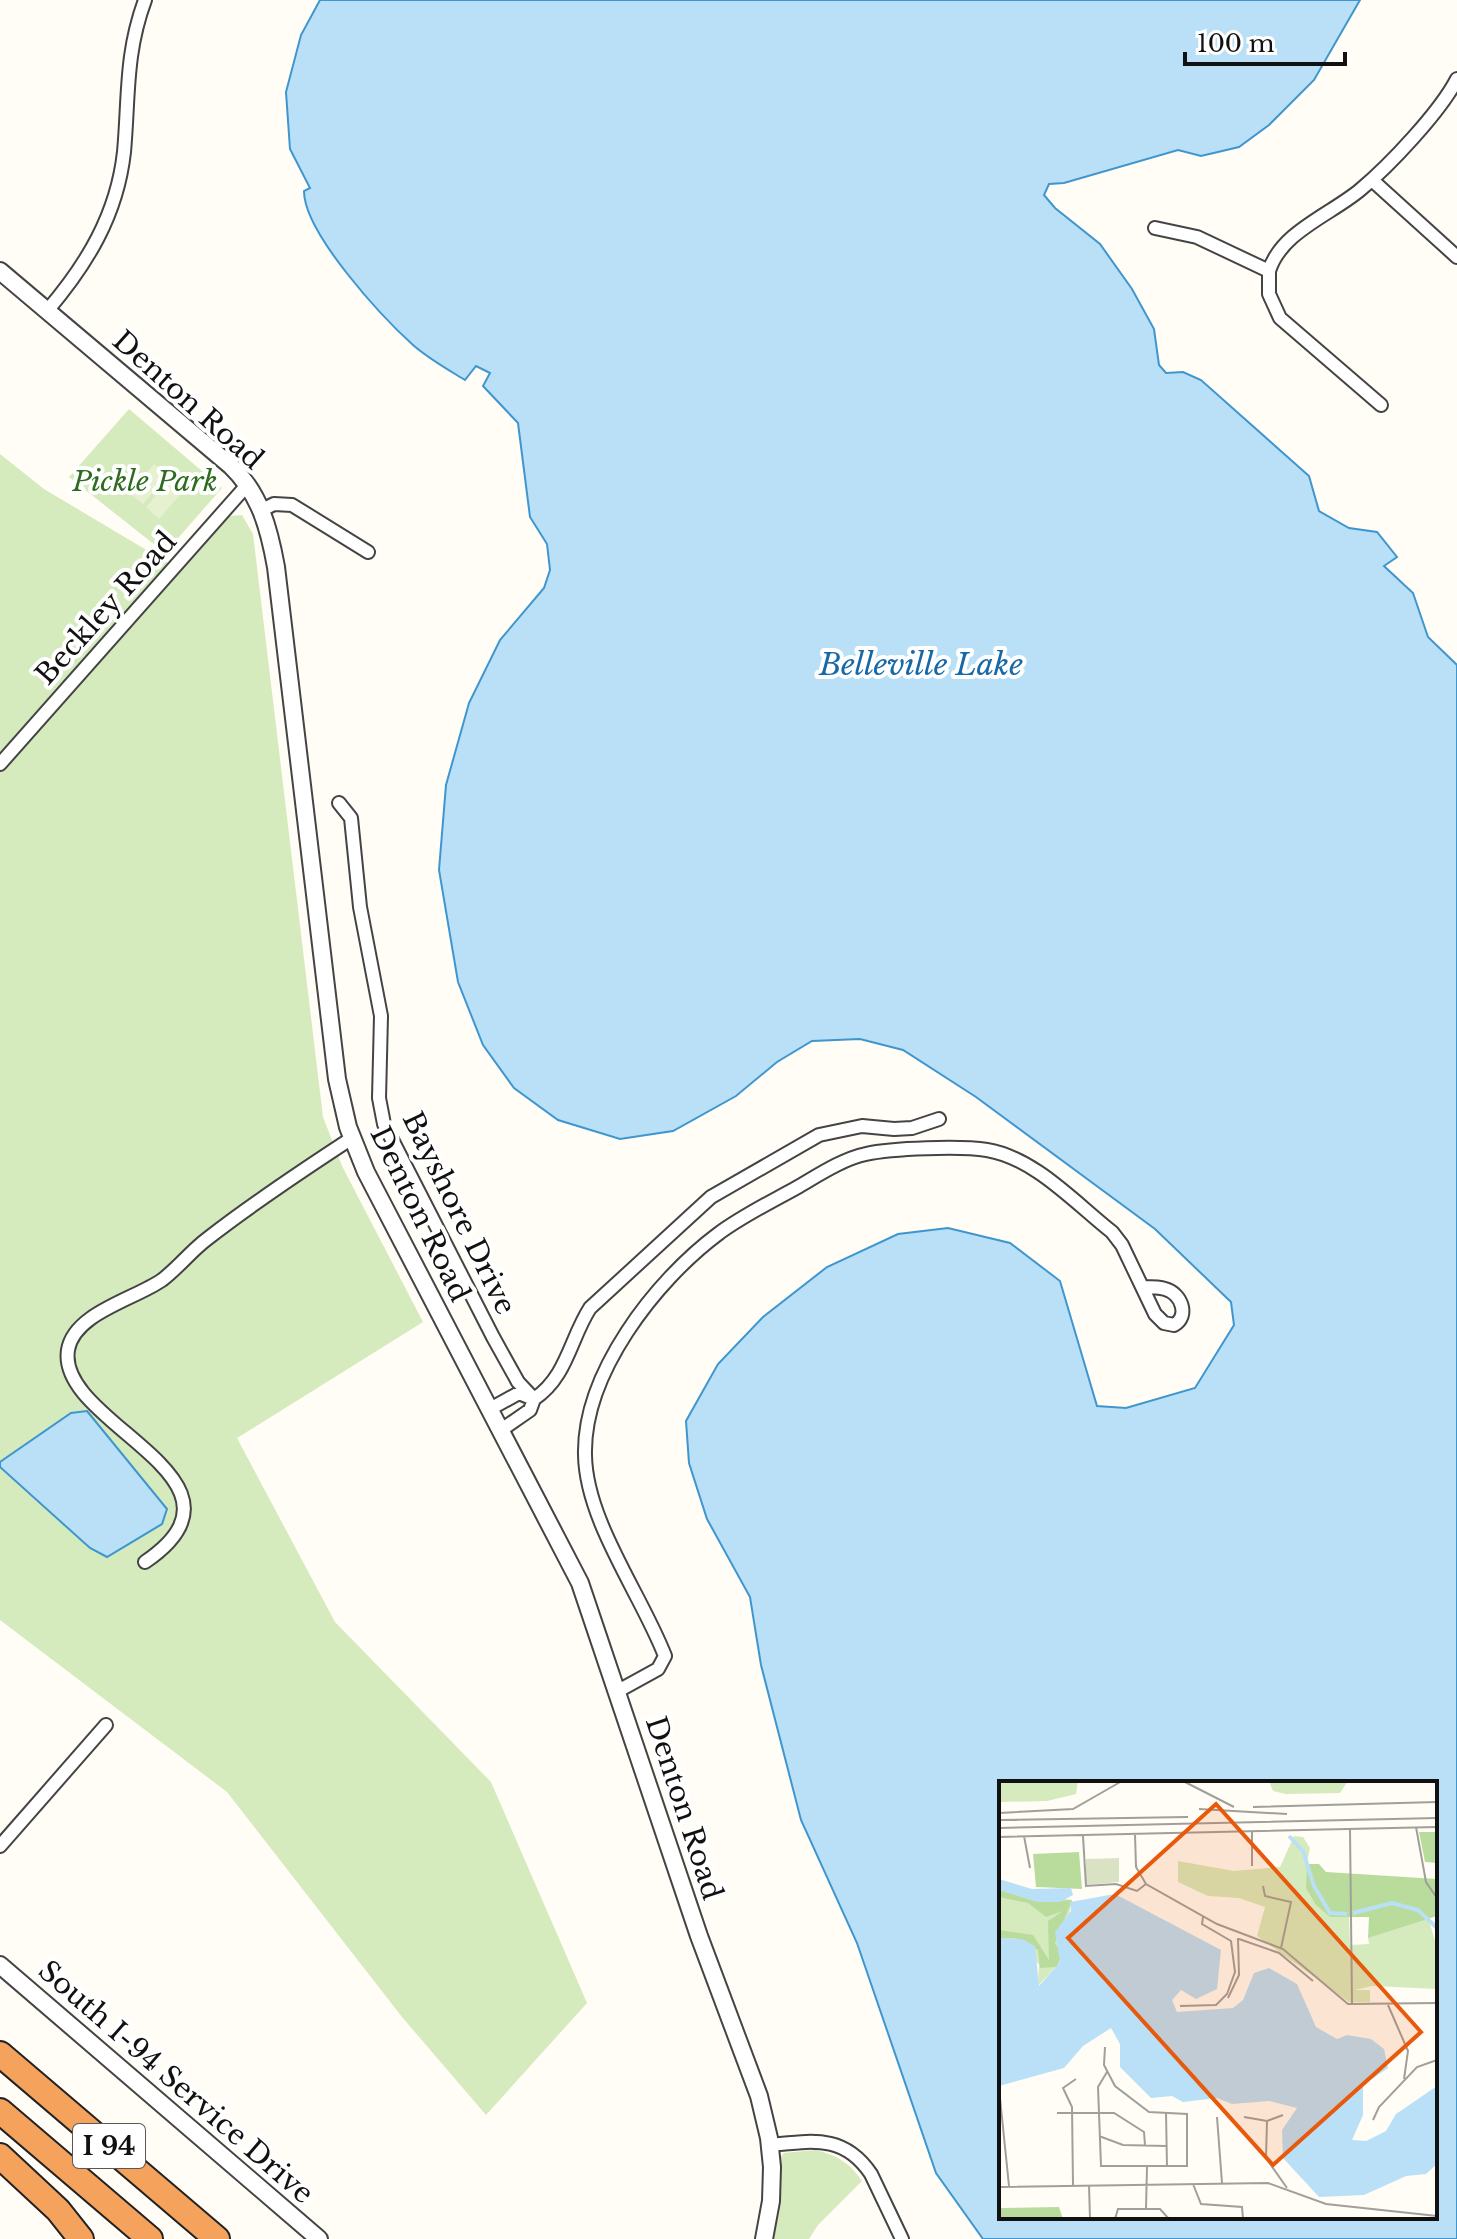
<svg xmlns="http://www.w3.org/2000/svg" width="1457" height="2239" font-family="'Libre Baskerville',serif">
	<rect width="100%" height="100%" fill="#fffdf5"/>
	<path fill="#d5ebbd" d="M 129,409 L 222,488 L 165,553 L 69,477 Z
		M 0,454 L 44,489 L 180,570 L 230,516 L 242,515 L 253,534 L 323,1117 L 342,1166 L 423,1322 L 237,1438 L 335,1622 L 491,1782 L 587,2003 L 486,2115 L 402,2017 L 227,1792 L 0,1620 Z
		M 815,2150 C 837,2155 850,2163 862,2181 L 818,2225 L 809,2239 L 771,2239 L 779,2200 L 780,2158 L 784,2153 Z"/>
	<path fill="#e6f2cf" d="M 154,464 L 167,475 L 143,504 L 129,493 Z
		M 171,478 L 184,490 L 159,519 L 146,507 Z"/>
	<path fill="#b9e0f7" stroke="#3f96cf" stroke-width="2" fill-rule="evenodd" d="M 320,0 L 1360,0 L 1314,80 L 1269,125 L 1239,147 L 1201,156 L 1178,150 L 1064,183 L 1049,184 L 1044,195 L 1055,208 L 1100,244 L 1132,289 L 1154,329 L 1159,365 L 1166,373 L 1183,372 L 1201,380 L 1309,476 L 1319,511 L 1349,528 L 1377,532 L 1397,557 L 1384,566 L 1413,593 L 1428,637 L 1457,665 L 1457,2239 L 983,2239 L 936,2173 L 857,1943 L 801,1820 L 761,1665 L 750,1597 L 707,1519 L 689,1463 L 686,1421 L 718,1364 L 763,1317 L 827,1267 L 898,1234 L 948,1228 L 1010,1243 L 1060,1281 L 1097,1406 L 1126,1408 L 1195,1388 L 1234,1325 L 1231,1302 L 1155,1229 L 976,1097 L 903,1050 L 860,1039 L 812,1041 L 777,1062 L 736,1096 L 673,1131 L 620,1139 L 558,1120 L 514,1088 L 483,1045 L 458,982 L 439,870 L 446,785 L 469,703 L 500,640 L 544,588 L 550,570 L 547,544 L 530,517 L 518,423 L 483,386 L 490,373 L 476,366 L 465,380 C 447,369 429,359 413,345 C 382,317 304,233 304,191 L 310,188 L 290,149 L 286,92 L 301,35 ZM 1435,1783 L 1435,2217 L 1001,2217 L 1001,1783 Z
		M 87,1411 L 167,1509 L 162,1524 L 107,1557 L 90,1548 L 0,1467 L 0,1462 L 71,1413 Z"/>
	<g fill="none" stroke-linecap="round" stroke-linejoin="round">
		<g stroke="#444" stroke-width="16">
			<path id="minor" d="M 1372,180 L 1457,257
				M 1155,228 L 1197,237 L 1269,271 L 1269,294 L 1280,318 L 1381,405
				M 1269,271 C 1281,232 1330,215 1360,190 C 1389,166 1440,112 1457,79
				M 47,311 C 87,264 117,215 124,152 C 129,97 125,54 145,0
				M 262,510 L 274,504 L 292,505 L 368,552
				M 0,764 L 248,484
				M 339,803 L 351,818 L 360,907 L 381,1016 L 379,1098 L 384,1124 L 493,1337 L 518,1382 L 534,1399
				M 490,1409 L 519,1393 L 531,1398
				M 501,1430 L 530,1410 L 534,1399 C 567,1377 570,1339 590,1308 L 711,1197 L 819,1135 L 862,1126 L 894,1129 L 912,1128 L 939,1119
				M 145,1562 C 269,1478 56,1425 68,1350 C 74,1313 135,1299 162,1280 C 178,1268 191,1251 207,1239 C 253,1203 303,1170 352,1138
				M 618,1691 L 658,1669 L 665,1656 C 641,1594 586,1521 585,1455 C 583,1374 655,1281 718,1234 C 742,1216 769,1203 796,1188 C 817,1176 842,1159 866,1154 C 892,1148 961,1146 987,1150 C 1035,1158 1075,1203 1112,1232 L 1122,1245 L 1155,1314 L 1164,1323 L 1174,1325 C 1190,1316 1181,1293 1165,1289 C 1159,1287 1151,1287 1144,1287
				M 0,1846 L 106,1725
				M 770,2145 C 812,2141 844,2134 871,2174 L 902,2239"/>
		</g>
		<g stroke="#444" stroke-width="20">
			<path id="tertiary" d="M 0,271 L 231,466 C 260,494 269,528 276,567 L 337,1079 L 348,1127 L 366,1172 L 580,1583 L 699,1936 L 759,2096 L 769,2138 L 772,2167 L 771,2201 L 764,2239
				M 0,1965 L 319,2239"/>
		</g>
		<g stroke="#222" stroke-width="28">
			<path id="motorway" d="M 0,2054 L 217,2239
				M 0,2111 L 150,2239
				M 0,2156 L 58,2210 L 81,2239"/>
		</g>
		<use href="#minor" stroke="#fff" stroke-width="12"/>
		<use href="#tertiary" stroke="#fff" stroke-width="16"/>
		<use href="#motorway" stroke="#f5a25d" stroke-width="24"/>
	</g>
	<g text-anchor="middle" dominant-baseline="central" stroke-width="8" stroke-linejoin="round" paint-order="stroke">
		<rect fill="#fff" stroke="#585858" stroke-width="2" x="73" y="2124" width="72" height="44" rx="6"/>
		<g font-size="26" font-weight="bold" fill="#111">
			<text x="109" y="2146">I 94</text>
		</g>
		<g font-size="28" fill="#111" stroke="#fff">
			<text transform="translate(188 400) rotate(42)">Denton Road</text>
			<text transform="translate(106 608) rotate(-48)">Beckley Road</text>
			<text transform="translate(459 1213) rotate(64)">Bayshore Drive</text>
			<text transform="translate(420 1214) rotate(64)">Denton Road</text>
			<text transform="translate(684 1808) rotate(72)">Denton Road</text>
			<text transform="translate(176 2082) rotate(41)">South I-94 Service Drive</text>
		</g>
		<g font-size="28" font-style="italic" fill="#2f6b1f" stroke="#fff">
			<text x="145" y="481">Pickle Park</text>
		</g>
		<g font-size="30" font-style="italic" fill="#1768a6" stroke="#fff">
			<text x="921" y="664">Belleville Lake</text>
		</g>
	</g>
	<g transform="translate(999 1781)">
		<rect width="438" height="438" fill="#fffdf5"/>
		<path d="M 0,0 L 79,0 L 77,13 L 48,20 L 0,21 ZM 270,0 L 349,0 L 341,12 L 287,13 L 274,10 ZM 295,55 L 304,56 L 311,67 L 307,86 L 350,136 L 351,164 L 370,163 L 369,157 L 423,138 L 430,140 L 438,166 L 438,208 L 373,205 L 356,209 L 371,209 L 371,221 L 350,221 L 258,155 L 266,126 L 240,117 L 209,115 L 179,101 L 179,80 L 235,90 L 281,86 ZM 0,109 L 73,119 L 61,181 L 39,205 L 40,183 L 0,157 Z" fill="#d5ebbd"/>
		<path d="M 420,51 L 438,51 L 438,82 L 426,81 ZM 80,71 L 83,108 L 37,106 L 34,73 ZM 308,83 L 320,83 L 327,91 L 438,98 L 438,135 L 369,157 L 370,136 L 331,136 L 317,124 L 307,107 ZM 0,109 L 39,121 L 73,119 L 56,162 L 63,172 L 58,186 L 41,187 L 39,169 L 16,157 L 0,157 L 0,149 L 34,154 L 50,179 L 49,140 L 64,130 L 47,136 L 29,122 L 0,116 ZM 60,426 L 64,438 L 0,438 L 1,427 Z" fill="#b9dc9c"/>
		<path d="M 120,77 L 120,101 L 87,104 L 87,78 Z" fill="#d9e3c4"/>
		<path d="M 0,98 L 33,108 L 72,107 L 74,114 L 61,121 L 39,121 L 0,109 ZM 116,113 L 222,169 L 218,208 L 197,218 L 182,209 L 173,219 L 178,231 L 234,227 L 244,219 L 255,192 L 270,187 L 298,203 L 317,246 L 338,258 L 348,254 L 372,258 L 385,268 L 389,287 L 364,304 L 364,334 L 353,359 L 367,360 L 387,350 L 397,333 L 438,305 L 438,383 L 427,393 L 407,395 L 365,414 L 320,416 L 284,377 L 283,349 L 298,327 L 270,320 L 233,323 L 218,317 L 184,321 L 173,315 L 152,317 L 121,286 L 121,263 L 112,247 L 84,265 L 65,287 L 0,305 L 0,157 L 23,158 L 36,165 L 40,205 L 61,181 L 56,151 L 72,130 L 71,121 Z" fill="#b9e0f7"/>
		<path fill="none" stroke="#b9e0f7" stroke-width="4" d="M 290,55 L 304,70 L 315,105 L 331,132 L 348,133M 354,132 L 393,122 L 419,129 L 438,147"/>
		<path fill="none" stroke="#a09f9a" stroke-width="2" d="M 184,0 L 235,26M 254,26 L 438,21M 200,28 L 288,33M 0,32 L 74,28 L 123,0M 0,39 L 189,36M 417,46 L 427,101 L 438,117M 0,47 L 438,37M 351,48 L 353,224M 253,51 L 253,85M 136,53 L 137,86 L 147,103 L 218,143 L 284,168 L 349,223 L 438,222M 25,55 L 31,87M 84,55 L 87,105 L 117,103 L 138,110 L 147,103M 0,56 L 438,46M 264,105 L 266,115 L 292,121 L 282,167M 240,158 L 280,172 L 314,200M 229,217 L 240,194 L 239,157M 389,224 L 409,270 L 405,298M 188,225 L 181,225 L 217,224 L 228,213 L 236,191 L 232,160 L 203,143 L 204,136M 106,266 L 105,284 L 116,305 L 150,331 L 188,333 L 188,385 L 102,385 L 99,306 L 108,291M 1,317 L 10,405M 167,331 L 168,386M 58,332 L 115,332 L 145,351 L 146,364M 218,336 L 223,402M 245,336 L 268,340 L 284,334M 374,339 L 380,326 L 418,286 L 438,279M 268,340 L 267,377 L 288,407M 100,355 L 124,364 L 167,365M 194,403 L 202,423 L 243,426 L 244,438M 74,404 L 73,326 L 64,307 L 77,298M 90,404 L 91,438M 0,406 L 269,402 L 327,423 L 438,435M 147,428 L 148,386M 116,438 L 119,428 L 161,428 L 170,438"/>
		<path fill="#e8590c" fill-opacity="0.15" stroke="#e8590c" stroke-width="4" d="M 217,23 L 422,251 L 274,384 L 69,157 Z"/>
		<rect width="438" height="438" fill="none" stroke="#111" stroke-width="4"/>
	</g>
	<path d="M1185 52v12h160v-12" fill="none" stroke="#111111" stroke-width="4"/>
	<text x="1197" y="52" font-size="24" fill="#111111" stroke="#ffffff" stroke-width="6" paint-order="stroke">100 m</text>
</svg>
